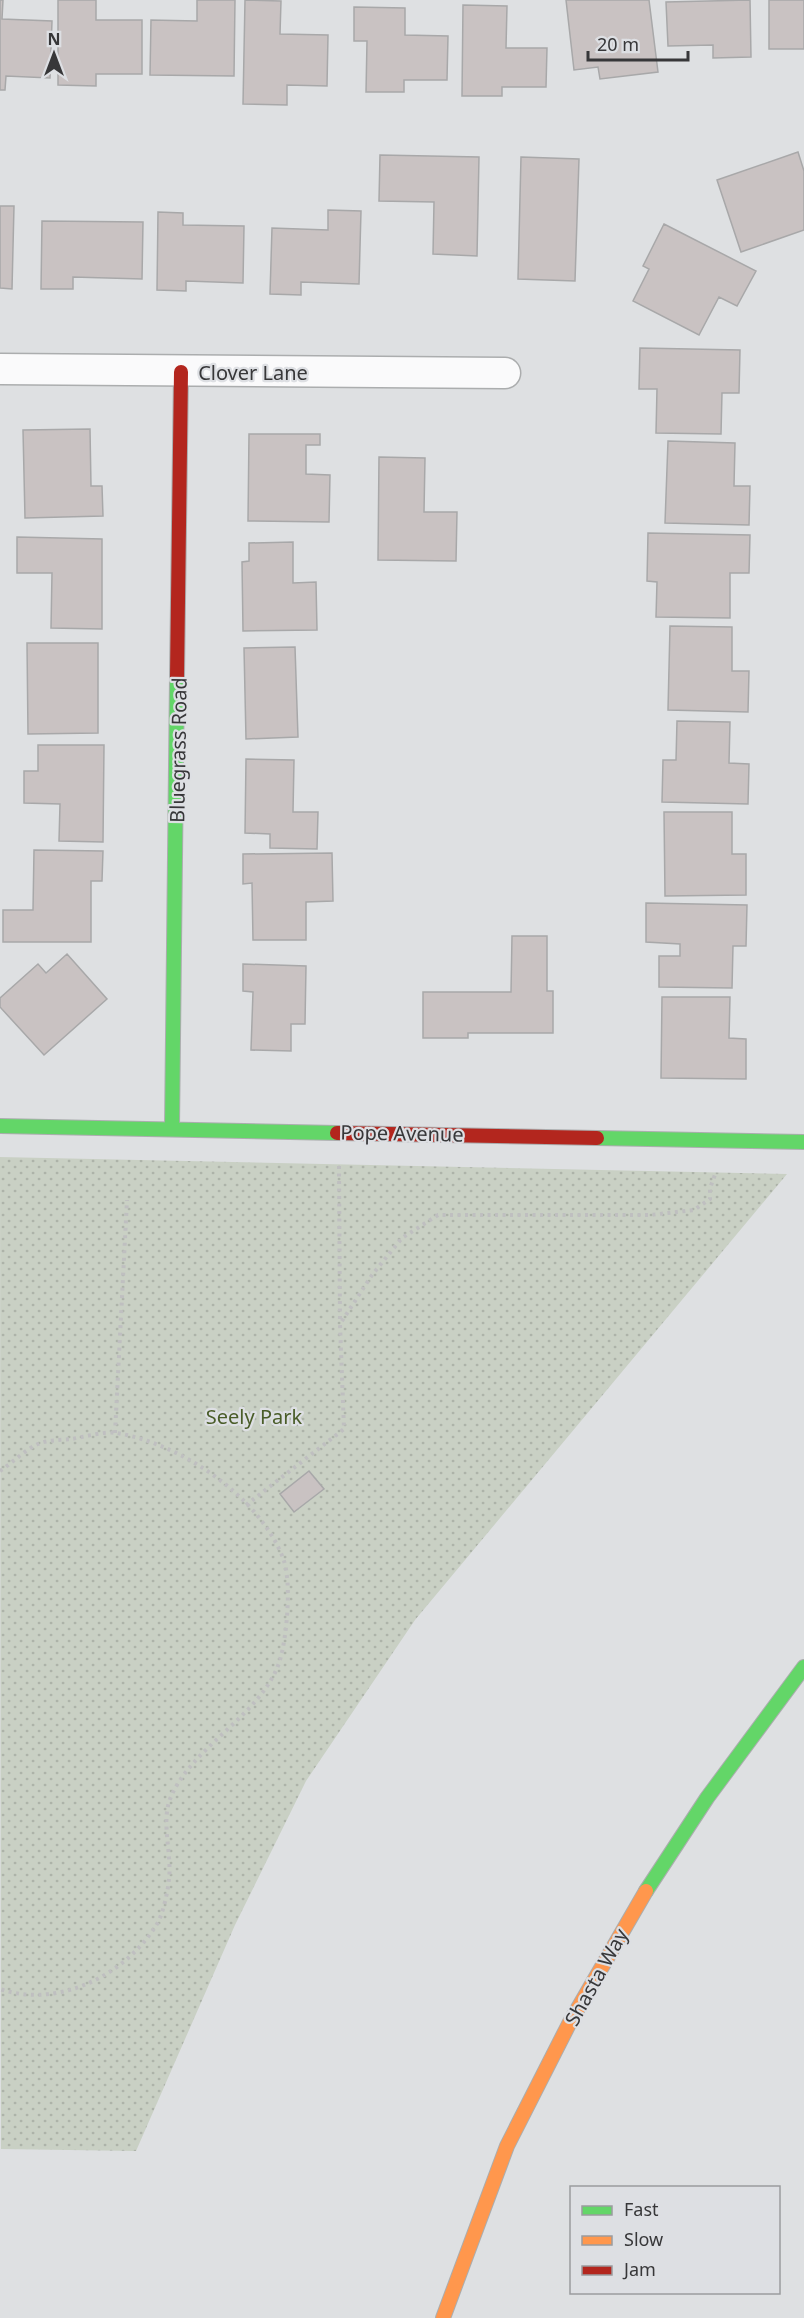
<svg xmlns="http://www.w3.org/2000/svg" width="804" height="2318" font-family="'Noto Sans',sans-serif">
	<defs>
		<pattern id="park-dots" width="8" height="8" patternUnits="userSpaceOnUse" patternTransform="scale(1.5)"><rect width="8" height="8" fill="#c9d0c4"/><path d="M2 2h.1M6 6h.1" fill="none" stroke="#adb3a9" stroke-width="1.8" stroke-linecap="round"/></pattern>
	</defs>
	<rect width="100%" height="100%" fill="#dee0e2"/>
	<path fill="url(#park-dots)" d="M 0,1157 L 787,1174 L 415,1620 L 306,1781 L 235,1925 L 136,2151 L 1,2149 Z"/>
	<path fill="#c9c2c2" stroke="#a8a8a9" stroke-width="1.5" d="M 0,0 L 3,0 L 2,19 L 52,21 L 50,78 L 6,76 L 5,90 L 0,90 Z
		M 58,0 L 96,0 L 96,20 L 142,20 L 142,74 L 96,74 L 96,86 L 58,85 Z
		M 197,0 L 235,0 L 234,76 L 150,75 L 151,20 L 197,21 Z
		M 245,0 L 281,1 L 280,34 L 328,35 L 327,86 L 287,85 L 287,105 L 243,104 Z
		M 566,0 L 649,0 L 658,72 L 600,79 L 598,67 L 574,70 Z
		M 750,0 L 751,57 L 713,58 L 713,45 L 668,46 L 666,2 Z
		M 769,0 L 804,0 L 804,49 L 769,49 Z
		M 463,5 L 507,6 L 506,48 L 547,48 L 546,87 L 502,87 L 502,96 L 462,96 Z
		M 354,7 L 405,8 L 405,35 L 448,36 L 447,80 L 404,80 L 404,92 L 366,92 L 367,41 L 354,41 Z
		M 798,152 L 804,171 L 804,230 L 741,252 L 717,180 Z
		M 380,155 L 479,157 L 477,256 L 433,254 L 434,202 L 379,201 Z
		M 521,157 L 579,159 L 575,281 L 518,279 Z
		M 0,206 L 14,206 L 12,289 L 0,288 Z
		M 328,210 L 361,211 L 359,284 L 301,282 L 301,295 L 270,294 L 272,228 L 328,230 Z
		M 158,212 L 183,213 L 183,225 L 244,226 L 243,283 L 186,281 L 186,291 L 157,290 Z
		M 42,221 L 143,222 L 142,279 L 73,277 L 73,289 L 41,289 Z
		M 664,224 L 756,271 L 737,306 L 719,297 L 699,335 L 633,301 L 649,269 L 643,266 Z
		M 640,348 L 740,350 L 739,393 L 722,393 L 721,434 L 656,433 L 657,389 L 639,389 Z
		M 90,429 L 91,486 L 102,486 L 103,516 L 25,518 L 23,430 Z
		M 249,434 L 320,434 L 320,445 L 306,445 L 306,474 L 330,475 L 329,522 L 248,521 Z
		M 668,441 L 735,443 L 734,486 L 750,486 L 749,525 L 665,523 Z
		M 379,457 L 425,458 L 424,512 L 457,512 L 456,561 L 378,560 Z
		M 648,533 L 750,535 L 749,573 L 730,573 L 730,618 L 656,617 L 657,582 L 647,581 Z
		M 17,537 L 102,539 L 102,629 L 51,628 L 52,573 L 17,573 Z
		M 293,542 L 293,583 L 316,582 L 317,630 L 243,631 L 242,562 L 249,561 L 249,543 Z
		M 670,626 L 732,627 L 732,671 L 749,671 L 748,712 L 668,710 Z
		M 27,643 L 98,643 L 98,733 L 28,734 Z
		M 295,647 L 298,737 L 246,739 L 244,648 Z
		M 677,721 L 730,722 L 729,763 L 749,764 L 748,804 L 662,802 L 663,760 L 676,760 Z
		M 38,745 L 104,745 L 103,842 L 59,841 L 60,804 L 24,803 L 24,771 L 38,771 Z
		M 246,759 L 294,760 L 293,812 L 318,812 L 317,849 L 270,848 L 270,834 L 245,833 Z
		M 664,812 L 732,812 L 732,854 L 746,854 L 746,895 L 665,896 Z
		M 34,850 L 103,851 L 102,881 L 91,881 L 91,942 L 3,942 L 3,910 L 33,910 Z
		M 332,853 L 333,901 L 306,902 L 306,940 L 253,940 L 252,883 L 243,884 L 243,854 Z
		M 646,903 L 747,905 L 746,946 L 733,946 L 732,988 L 659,987 L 659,956 L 680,956 L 680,944 L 646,942 Z
		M 512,936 L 547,936 L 547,991 L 553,991 L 553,1033 L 468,1033 L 468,1038 L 423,1038 L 423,992 L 511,992 Z
		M 67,954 L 107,999 L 44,1055 L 0,1007 L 0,998 L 38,964 L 46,973 Z
		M 243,964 L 306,966 L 305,1024 L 291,1024 L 291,1051 L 251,1050 L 253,992 L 243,991 Z
		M 662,997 L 730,997 L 729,1038 L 746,1039 L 746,1079 L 661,1078 Z
		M 309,1471 L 324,1489 L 294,1512 L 280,1494 Z"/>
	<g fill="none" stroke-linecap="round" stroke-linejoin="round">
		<g stroke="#abadae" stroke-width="33">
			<path id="street" d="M 0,369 L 505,373"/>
		</g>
		<g stroke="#abadae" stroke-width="16">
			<path id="fast" d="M 0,1126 L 337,1133
				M 172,1128 L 177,677
				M 597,1138 L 804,1142
				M 646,1891 L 707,1798 L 804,1667"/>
		</g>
		<g stroke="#abadae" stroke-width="16">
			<path id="slow" d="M 443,2318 L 507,2146 L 570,2022 L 646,1891"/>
		</g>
		<g stroke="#abadae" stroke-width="16">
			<path id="jam" d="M 177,677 L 181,372
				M 337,1133 L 597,1138"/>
		</g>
		<path stroke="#bfbfc0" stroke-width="4" stroke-dasharray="3 4.5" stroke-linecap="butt" d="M 339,1166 L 340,1323
			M 115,1433 L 127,1200
			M 0,1471 C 12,1463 25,1450 38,1444 C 47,1440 61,1440 71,1439 C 85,1437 103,1431 117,1433 C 181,1444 259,1496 283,1558 C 292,1581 287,1636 280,1660 C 263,1715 191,1746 170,1799 C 161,1823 172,1854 169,1879 C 168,1891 163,1914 157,1924 C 126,1975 58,2009 0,1989
			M 246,1505 L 344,1429 L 340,1324 L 372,1275 L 402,1238 L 438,1215 L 650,1215 L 694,1210 L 710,1199 L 710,1188 L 716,1172"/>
		<use href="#street" stroke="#fafafb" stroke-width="30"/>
		<use href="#fast" stroke="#63d668" stroke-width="14"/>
		<use href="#slow" stroke="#ff974d" stroke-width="14"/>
		<use href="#jam" stroke="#b3261e" stroke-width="14"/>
	</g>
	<g text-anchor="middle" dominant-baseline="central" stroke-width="4.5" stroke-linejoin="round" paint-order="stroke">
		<g font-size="20" fill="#373739" stroke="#dddfe3">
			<text x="253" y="372">Clover Lane</text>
			<text transform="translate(178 750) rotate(-89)">Bluegrass Road</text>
			<text transform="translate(402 1133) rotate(1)">Pope Avenue</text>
			<text transform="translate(596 1977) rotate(-61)">Shasta Way</text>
		</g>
		<g font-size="20" fill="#4a5d29" stroke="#dddfe3">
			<text x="254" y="1416">Seely Park</text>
		</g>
	</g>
	<rect x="570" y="2186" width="210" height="108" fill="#dddfe3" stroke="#9b9c9f" stroke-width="1.5"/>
	<rect x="582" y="2206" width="30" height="9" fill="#63d668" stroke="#9b9c9f" stroke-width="1.5"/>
	<text x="624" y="2216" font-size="18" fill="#373739">Fast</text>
	<rect x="582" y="2236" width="30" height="9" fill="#ff974d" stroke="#9b9c9f" stroke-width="1.5"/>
	<text x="624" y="2246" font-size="18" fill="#373739">Slow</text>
	<rect x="582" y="2266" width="30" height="9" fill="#b3261e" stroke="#9b9c9f" stroke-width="1.5"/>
	<text x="624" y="2276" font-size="18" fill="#373739">Jam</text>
	<g transform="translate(54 54)" stroke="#dddfe3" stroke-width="4.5" paint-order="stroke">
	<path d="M0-4.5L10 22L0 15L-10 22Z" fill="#373739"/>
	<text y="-9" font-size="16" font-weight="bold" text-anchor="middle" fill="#373739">N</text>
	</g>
	<path d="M588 51v9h100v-9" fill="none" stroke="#373739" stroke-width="3"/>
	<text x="597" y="51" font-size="18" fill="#373739" stroke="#dddfe3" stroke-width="4.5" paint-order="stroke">20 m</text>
</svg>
